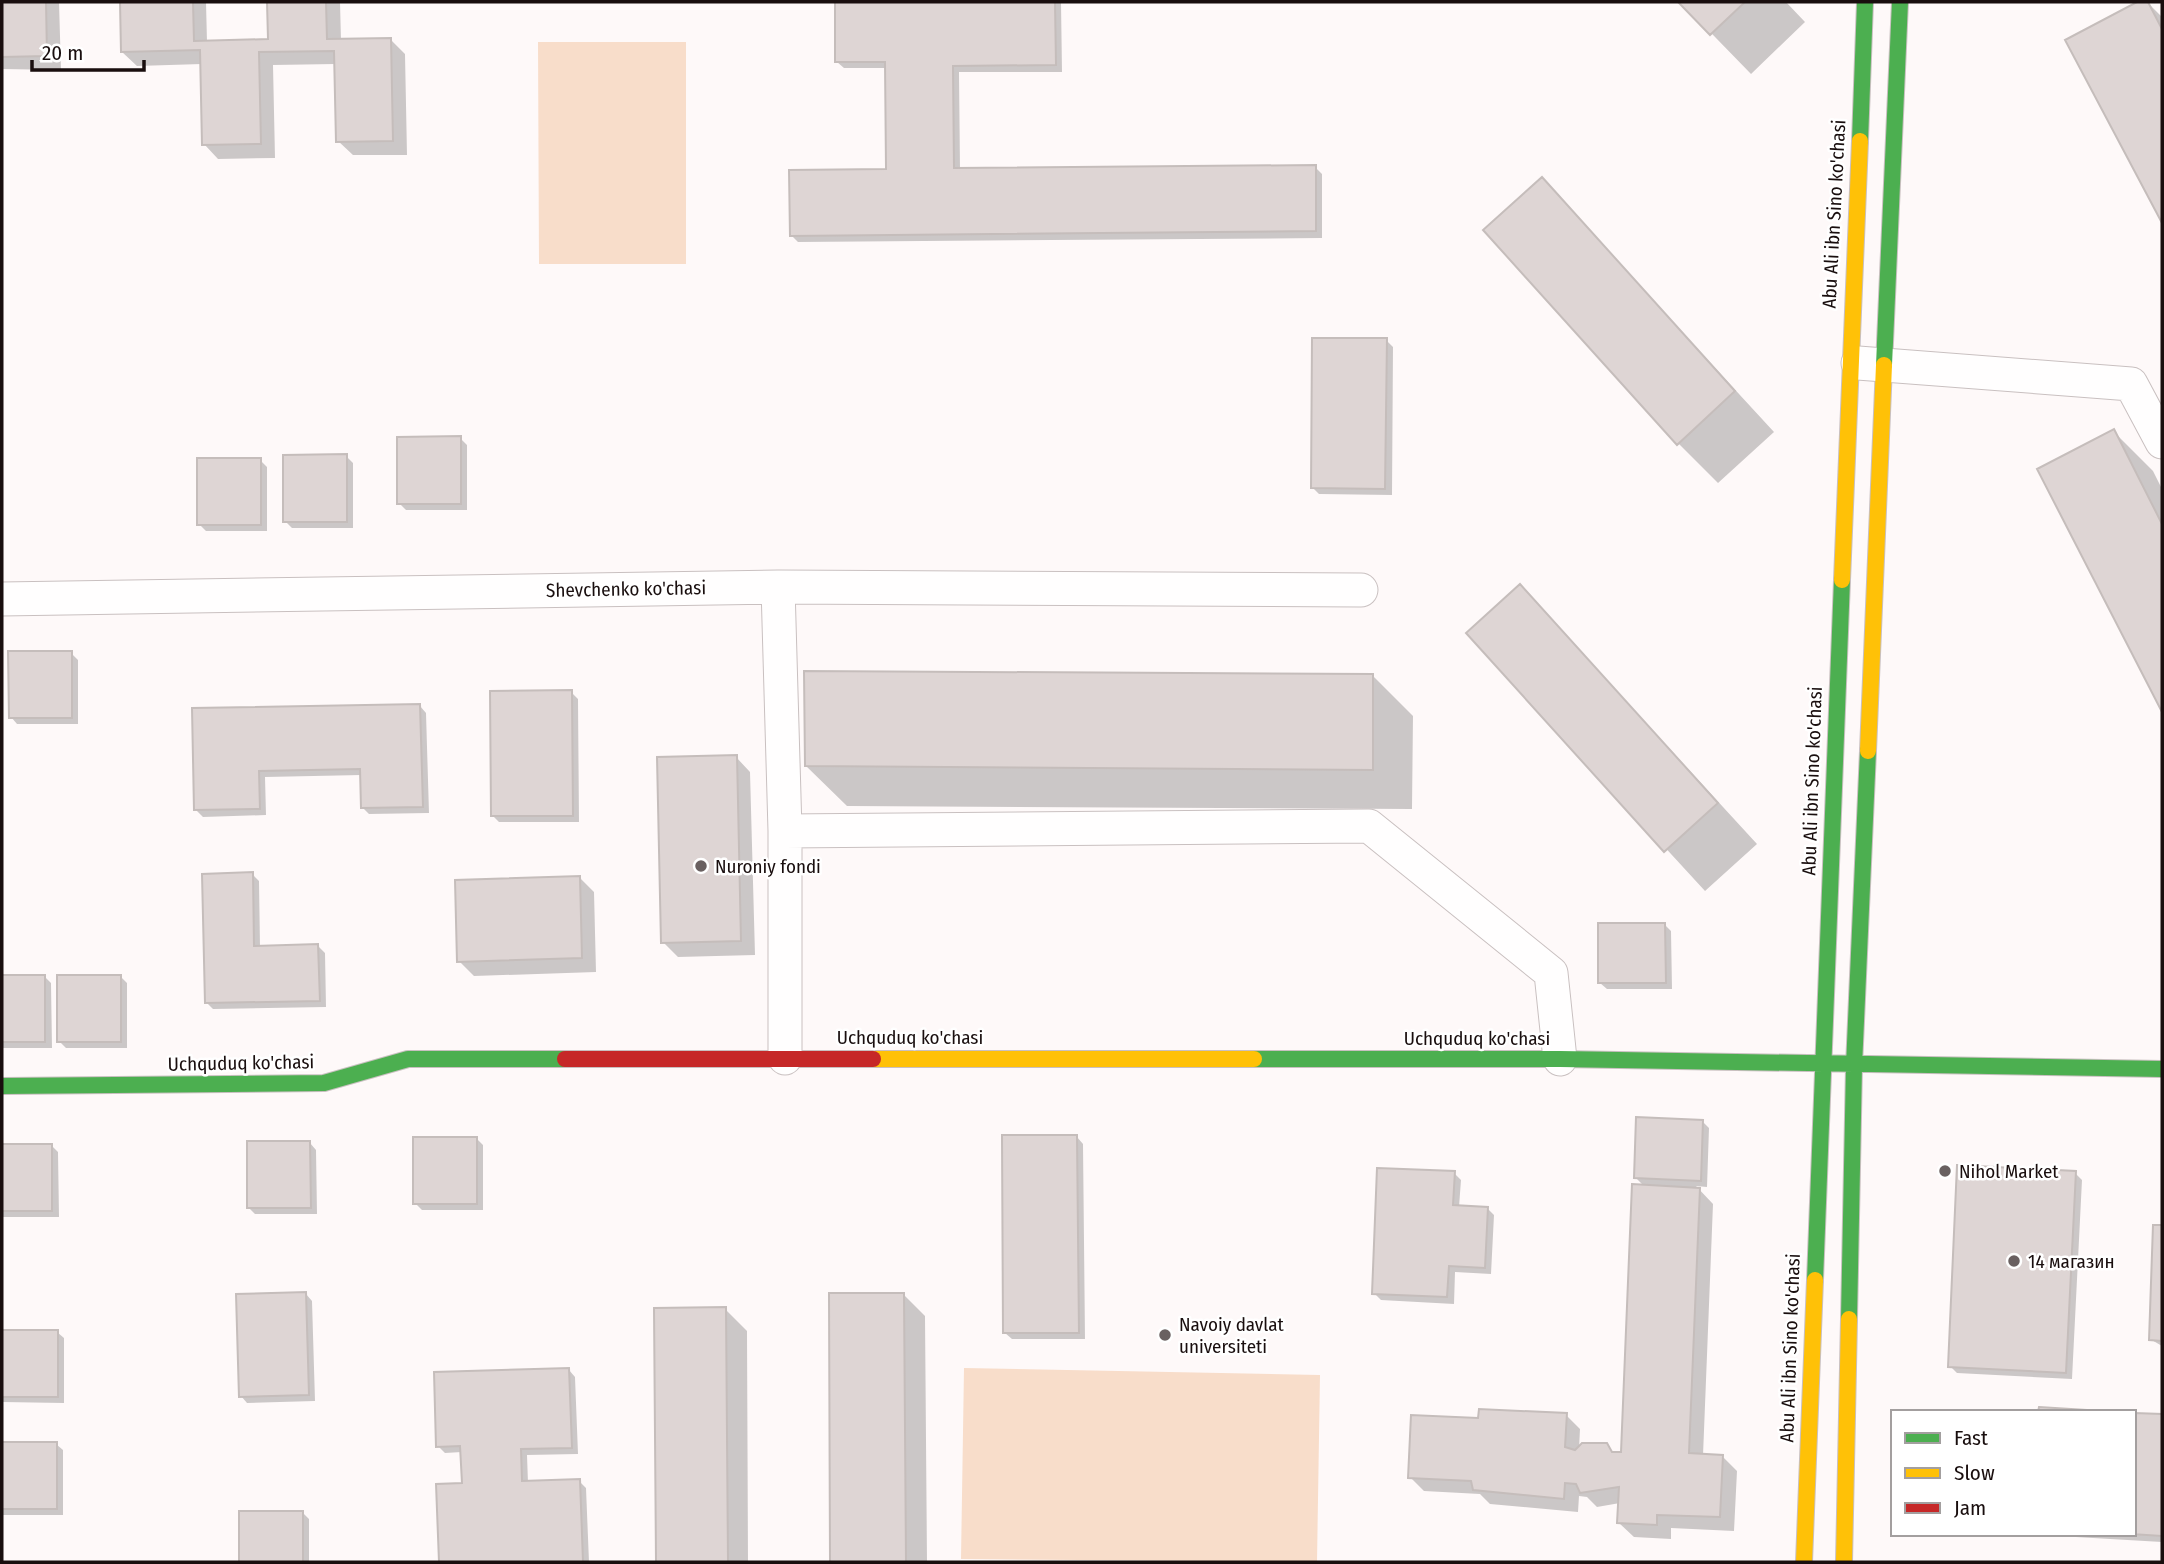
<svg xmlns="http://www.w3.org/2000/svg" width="2164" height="1564" font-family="'Fira Sans Condensed',sans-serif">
	<rect width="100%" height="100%" fill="#fef9f9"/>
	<path fill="#f8ddca" d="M 538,42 L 686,42 L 686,264 L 539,264 Z
		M 964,1368 L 1320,1375 L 1317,1562 L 961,1559 Z"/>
	<path fill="#0003" d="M 2,2 L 59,2 L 61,70 L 2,69 Z
		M 121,2 L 206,2 L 207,42 L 270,41 L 269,2 L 340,2 L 341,41 L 390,39 L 405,54 L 407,155 L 353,155 L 338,141 L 336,64 L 273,65 L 275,158 L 218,159 L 204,144 L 202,64 L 137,66 L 122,52 Z
		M 836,2 L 1061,2 L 1062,72 L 959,72 L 960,170 L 1315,167 L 1322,174 L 1322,238 L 798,242 L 791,235 L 888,171 L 887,68 L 844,68 L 837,62 Z
		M 1681,2 L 1786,2 L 1805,22 L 1751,74 Z
		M 2141,2 L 2147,2 L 2162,17 L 2162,219 L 2068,41 Z
		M 1542,180 L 1774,432 L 1718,483 L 1678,443 Z
		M 1386,340 L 1393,347 L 1392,495 L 1319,494 L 1312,487 Z
		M 2113,431 L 2153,471 L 2162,489 L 2162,708 L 2039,470 Z
		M 460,438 L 467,445 L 467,510 L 406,510 L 399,503 Z
		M 346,456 L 353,463 L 353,528 L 292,528 L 285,521 Z
		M 260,460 L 267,467 L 267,531 L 206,531 L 199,524 Z
		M 1520,586 L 1757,844 L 1705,891 L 1468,633 Z
		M 71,653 L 78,660 L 78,724 L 17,724 L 11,717 Z
		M 1373,676 L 1413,716 L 1412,809 L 847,806 L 806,766 Z
		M 571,692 L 578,699 L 579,822 L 499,822 L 492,815 Z
		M 420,706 L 426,713 L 429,813 L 369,814 L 362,807 L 362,775 L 265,777 L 266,815 L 203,817 L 196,810 L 194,710 Z
		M 736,757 L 750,772 L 755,955 L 678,957 L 663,942 Z
		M 252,874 L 259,881 L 260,947 L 318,946 L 325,953 L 326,1007 L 213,1009 L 207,1003 Z
		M 579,877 L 594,892 L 596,972 L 474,976 L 459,961 Z
		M 1664,924 L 1671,931 L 1672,989 L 1607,989 L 1600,983 Z
		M 120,976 L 127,983 L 127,1048 L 66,1048 L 59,1041 Z
		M 2,977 L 45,977 L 51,983 L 52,1048 L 2,1048 Z
		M 1702,1121 L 1709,1128 L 1707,1187 L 1696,1186 L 1713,1204 L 1703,1456 L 1722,1456 L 1737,1471 L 1734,1531 L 1671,1528 L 1671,1539 L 1634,1537 L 1619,1523 L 1620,1503 L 1597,1507 L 1587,1497 L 1579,1496 L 1578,1512 L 1490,1504 L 1480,1494 L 1424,1491 L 1410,1477 L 1480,1420 L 1566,1415 L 1580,1429 L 1579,1449 L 1606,1445 L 1615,1454 L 1622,1454 L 1645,1187 L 1635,1177 Z
		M 1077,1137 L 1083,1144 L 1085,1339 L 1012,1339 L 1005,1333 Z
		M 476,1138 L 483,1145 L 483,1210 L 422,1210 L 415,1203 Z
		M 310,1143 L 316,1150 L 317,1214 L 255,1214 L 248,1207 Z
		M 51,1145 L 58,1152 L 59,1217 L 2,1217 L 2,1146 Z
		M 1454,1173 L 1461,1180 L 1459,1207 L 1487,1208 L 1494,1215 L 1491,1274 L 1455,1272 L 1454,1304 L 1381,1300 L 1374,1293 Z
		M 2075,1173 L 2082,1180 L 2072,1379 L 1957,1373 L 1950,1366 Z
		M 2155,1227 L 2162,1227 L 2162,1346 L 2150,1339 Z
		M 306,1294 L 312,1301 L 315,1401 L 247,1403 L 241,1396 Z
		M 903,1294 L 925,1316 L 927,1562 L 832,1562 L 830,1295 Z
		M 725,1309 L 747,1331 L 748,1562 L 657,1562 L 655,1310 Z
		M 2,1332 L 57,1332 L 64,1338 L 64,1403 L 2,1402 Z
		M 569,1370 L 575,1377 L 578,1454 L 527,1455 L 528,1483 L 579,1481 L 586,1488 L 589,1562 L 441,1562 L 438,1486 L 464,1485 L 462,1452 L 445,1453 L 438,1446 Z
		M 2134,1414 L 2162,1416 L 2162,1542 L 2041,1535 L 2134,1534 Z
		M 2,1444 L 56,1444 L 63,1450 L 63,1515 L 2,1515 Z
		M 241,1512 L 302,1512 L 309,1519 L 309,1562 L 241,1562 Z"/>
	<path fill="#ded5d4" stroke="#c5bdbb" stroke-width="2" d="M 2,2 L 46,2 L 47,56 L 2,57 Z
		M 120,2 L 193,2 L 194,41 L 268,39 L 267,2 L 326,2 L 327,39 L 391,38 L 393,141 L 336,142 L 334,51 L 259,52 L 261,144 L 202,145 L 200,50 L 121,52 Z
		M 835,2 L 1055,2 L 1056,65 L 953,66 L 954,168 L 1316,165 L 1316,231 L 790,236 L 789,170 L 886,169 L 885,62 L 835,62 Z
		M 1678,2 L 1745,2 L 1710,35 Z
		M 2137,2 L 2148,2 L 2162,29 L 2162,223 L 2065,40 Z
		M 1542,177 L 1735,391 L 1677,445 L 1483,230 Z
		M 1312,338 L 1387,338 L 1385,489 L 1311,488 Z
		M 2114,429 L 2162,524 L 2162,712 L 2037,469 Z
		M 461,436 L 461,504 L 397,504 L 397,437 Z
		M 347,454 L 347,522 L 283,522 L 283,455 Z
		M 197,458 L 261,458 L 261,525 L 197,525 Z
		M 1520,584 L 1718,803 L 1664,852 L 1466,633 Z
		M 8,651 L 72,651 L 72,718 L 9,718 Z
		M 804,671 L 1373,674 L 1373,770 L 805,766 Z
		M 572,690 L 573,816 L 491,816 L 490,691 Z
		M 420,704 L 423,807 L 361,808 L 360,769 L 259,771 L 260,809 L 194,810 L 192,708 Z
		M 737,755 L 741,941 L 661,943 L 657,757 Z
		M 253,872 L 254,946 L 318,944 L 320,1001 L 205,1003 L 202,874 Z
		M 580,876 L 582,958 L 457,962 L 455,880 Z
		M 1598,923 L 1665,923 L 1666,983 L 1598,983 Z
		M 2,975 L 45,975 L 45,1042 L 2,1042 Z
		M 57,975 L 121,975 L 121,1042 L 57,1042 Z
		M 1636,1117 L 1703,1120 L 1701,1181 L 1634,1178 Z
		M 1002,1135 L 1077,1135 L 1079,1333 L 1003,1333 Z
		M 413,1137 L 477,1137 L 477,1204 L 413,1204 Z
		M 247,1141 L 310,1141 L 311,1208 L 247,1208 Z
		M 2,1144 L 52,1144 L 52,1211 L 2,1211 Z
		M 1957,1165 L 2076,1171 L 2066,1373 L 1948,1367 Z
		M 1377,1168 L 1455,1171 L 1453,1205 L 1488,1207 L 1485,1268 L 1449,1266 L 1447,1297 L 1372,1294 Z
		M 1632,1184 L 1700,1188 L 1689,1453 L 1723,1455 L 1720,1517 L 1657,1515 L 1657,1525 L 1617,1523 L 1619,1487 L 1580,1493 L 1576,1484 L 1565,1483 L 1564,1499 L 1473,1490 L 1471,1481 L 1408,1478 L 1411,1415 L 1478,1418 L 1479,1409 L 1567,1413 L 1565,1447 L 1575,1450 L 1582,1443 L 1607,1443 L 1612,1452 L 1621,1452 Z
		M 2153,1225 L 2162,1225 L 2162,1341 L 2149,1340 Z
		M 306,1292 L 309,1395 L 239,1397 L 236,1294 Z
		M 829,1293 L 904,1293 L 906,1562 L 830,1562 Z
		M 726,1307 L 728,1562 L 656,1562 L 654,1308 Z
		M 2,1330 L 58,1330 L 58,1397 L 2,1397 Z
		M 569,1368 L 572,1448 L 521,1449 L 522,1481 L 580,1479 L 583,1562 L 439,1562 L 436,1484 L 462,1483 L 460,1446 L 436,1447 L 434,1372 Z
		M 2039,1407 L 2119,1412 L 2038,1412 Z
		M 2134,1413 L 2162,1414 L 2162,1536 L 2131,1534 L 2134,1534 Z
		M 2,1442 L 57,1442 L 57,1509 L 2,1509 Z
		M 239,1511 L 303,1511 L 303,1562 L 239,1562 Z"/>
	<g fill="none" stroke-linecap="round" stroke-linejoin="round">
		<g stroke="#c9c0c0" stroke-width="35">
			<path id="street" d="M 1858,363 L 2131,384 L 2162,442
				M 778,587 L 1361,590
				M 2,599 L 778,587 L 785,831 L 785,1058
				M 785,831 L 1369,826 L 1551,973 L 1560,1059"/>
		</g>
		<g stroke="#c9c0c0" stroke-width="18">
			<path id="fast" d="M 1860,141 L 1865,2
				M 1884,365 L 1900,2
				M 1254,1059 L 1560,1059 L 2162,1069
				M 2,1086 L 324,1083 L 408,1059 L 565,1059
				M 1815,1280 L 1842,580
				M 1849,1319 L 1854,1066 L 1868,751"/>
		</g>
		<g stroke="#c9c0c0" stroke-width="18">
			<path id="slow" d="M 1842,580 L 1860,141
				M 1868,751 L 1884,365
				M 873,1059 L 1254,1059
				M 1804,1562 L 1815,1280
				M 1844,1562 L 1849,1319"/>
		</g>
		<g stroke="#c9c0c0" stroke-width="18">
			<path id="jam" d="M 565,1059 L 873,1059"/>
		</g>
		<use href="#street" stroke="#fffefe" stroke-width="33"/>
		<use href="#fast" stroke="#4caf50" stroke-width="16"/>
		<use href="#slow" stroke="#ffc107" stroke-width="16"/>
		<use href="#jam" stroke="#c62828" stroke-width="16"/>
	</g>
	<g fill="#696060" stroke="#fff" stroke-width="2.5">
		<circle cx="701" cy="866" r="7"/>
		<circle cx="1945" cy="1171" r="7"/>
		<circle cx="2014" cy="1261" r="7"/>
		<circle cx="1165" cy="1335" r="7"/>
	</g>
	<g text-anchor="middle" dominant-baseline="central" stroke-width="5" stroke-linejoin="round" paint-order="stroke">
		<g font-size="19" fill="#190e0e" stroke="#fff">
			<text transform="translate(1834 214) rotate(-87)">Abu Ali ibn Sino ko'chasi</text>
			<text transform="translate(626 589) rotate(-1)">Shevchenko ko'chasi</text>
			<text transform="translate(1812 781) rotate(-88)">Abu Ali ibn Sino ko'chasi</text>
			<text x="910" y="1037">Uchquduq ko'chasi</text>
			<text x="1477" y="1038">Uchquduq ko'chasi</text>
			<text transform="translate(241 1063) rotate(-1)">Uchquduq ko'chasi</text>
			<text transform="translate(1790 1348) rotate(-88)">Abu Ali ibn Sino ko'chasi</text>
		</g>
		<g font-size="19" fill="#190e0e" stroke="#fff" text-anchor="start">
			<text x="715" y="866">Nuroniy fondi</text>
			<text x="1959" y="1171">Nihol Market</text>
			<text x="2028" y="1261">14 магазин</text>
			<text x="1179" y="1324">Navoiy davlat<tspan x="1179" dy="22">universiteti</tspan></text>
		</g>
	</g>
	<rect width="2164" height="1564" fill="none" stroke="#190e0e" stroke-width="7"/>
	<rect x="1891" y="1410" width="245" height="126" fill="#ffffff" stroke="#a39f9f" stroke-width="2"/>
	<rect x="1905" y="1433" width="35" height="10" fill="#4caf50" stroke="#a39f9f" stroke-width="2"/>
	<text x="1954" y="1445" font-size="21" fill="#190e0e">Fast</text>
	<rect x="1905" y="1468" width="35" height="10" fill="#ffc107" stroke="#a39f9f" stroke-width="2"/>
	<text x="1954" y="1480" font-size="21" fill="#190e0e">Slow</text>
	<rect x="1905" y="1503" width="35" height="10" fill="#c62828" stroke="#a39f9f" stroke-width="2"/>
	<text x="1954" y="1515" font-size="21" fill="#190e0e">Jam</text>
	<path d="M32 60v10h112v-10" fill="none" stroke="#190e0e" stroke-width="3.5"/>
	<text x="42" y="60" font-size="21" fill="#190e0e" stroke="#ffffff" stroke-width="5" paint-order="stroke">20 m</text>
</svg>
